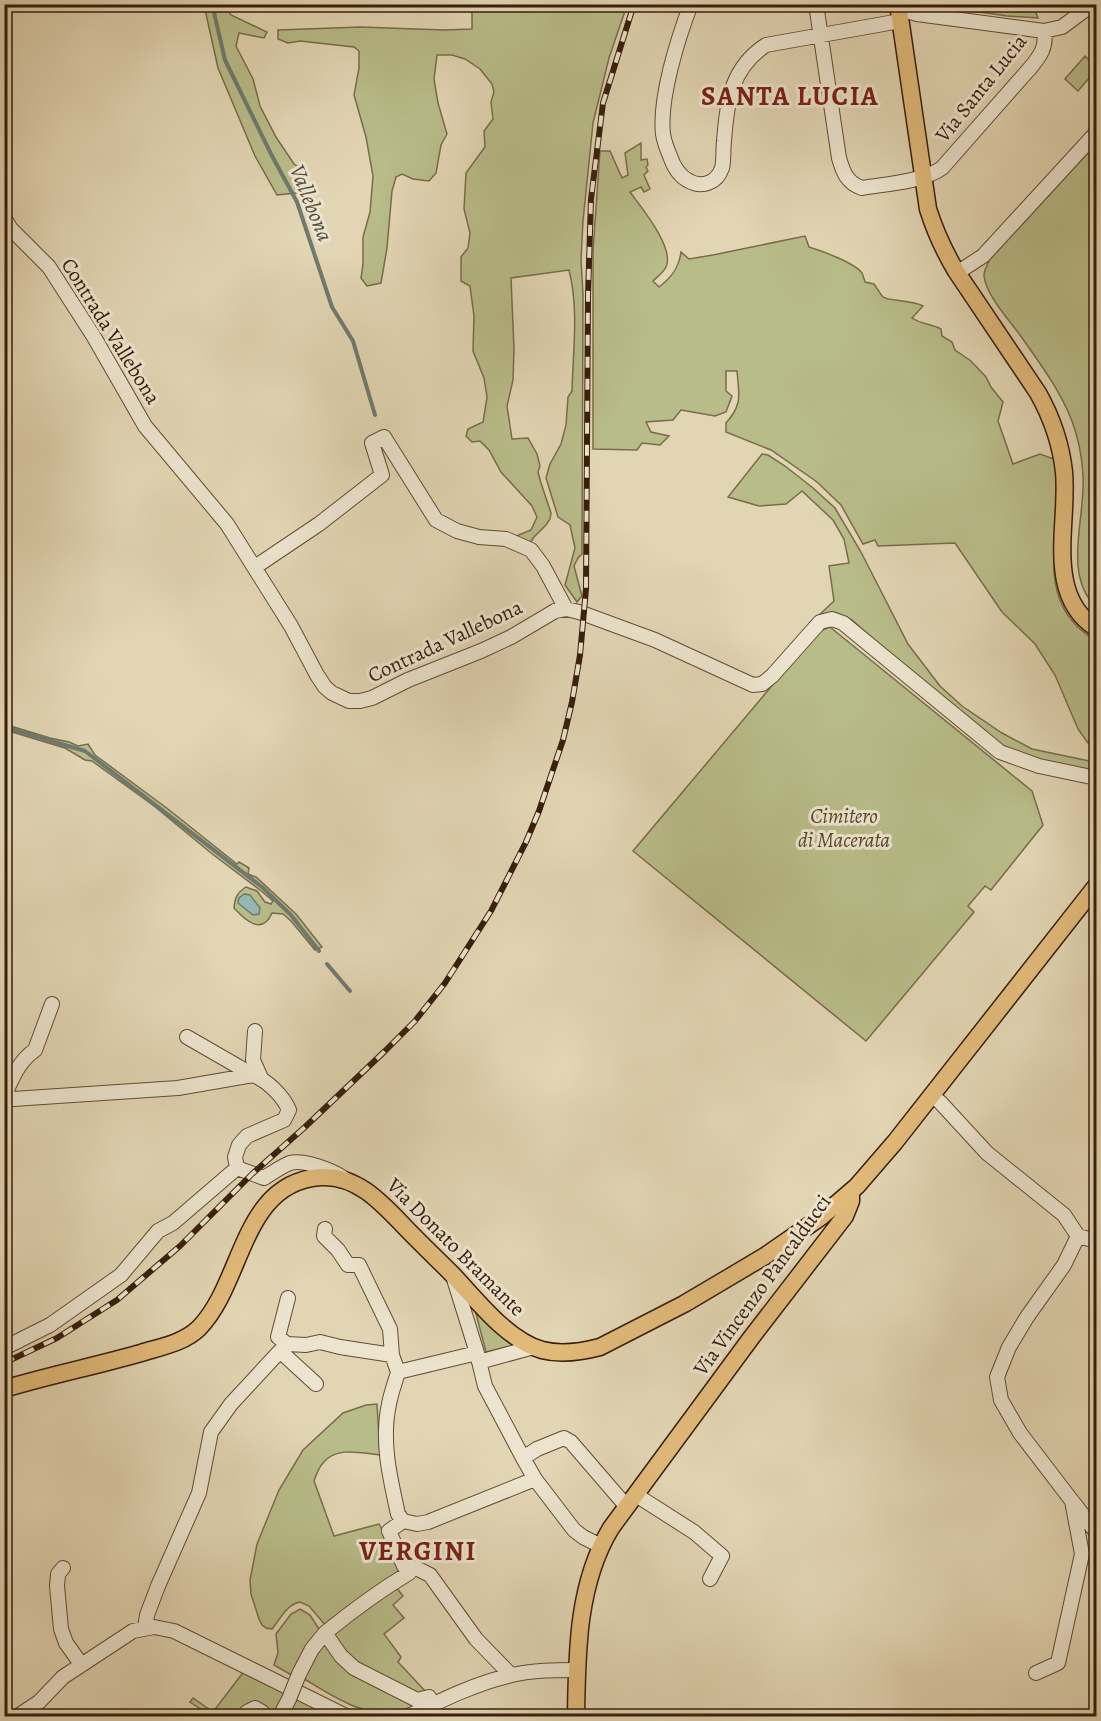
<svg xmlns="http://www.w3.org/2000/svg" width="1101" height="1721" font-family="Alegreya,serif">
	<rect width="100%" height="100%" fill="#e2d5b3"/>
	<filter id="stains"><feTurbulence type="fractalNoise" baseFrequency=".00333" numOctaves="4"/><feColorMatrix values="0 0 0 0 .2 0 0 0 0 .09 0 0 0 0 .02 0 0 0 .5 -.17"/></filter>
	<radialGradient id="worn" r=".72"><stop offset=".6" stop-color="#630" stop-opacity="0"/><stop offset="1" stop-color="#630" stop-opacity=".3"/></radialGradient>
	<path fill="#b8bc89" stroke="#786c4a" stroke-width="1.5" d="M 968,4 L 1033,5 L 1038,18 L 1007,16 L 937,6 Z
		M 204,5 L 227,5 L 225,8 L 231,15 L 267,32 L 264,38 L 239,33 L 236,46 L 253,79 L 260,106 L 276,137 L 294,164 L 303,170 L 306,192 L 277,195 L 255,156 L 218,68 Z
		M 472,5 L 627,5 L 609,58 L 593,123 L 583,221 L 581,260 L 583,294 L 582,554 L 578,558 L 574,566 L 582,596 L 577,602 L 565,585 L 575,548 L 570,525 L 558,517 L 546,478 L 550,464 L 561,444 L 566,425 L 568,397 L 572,391 C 573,351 579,309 569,270 L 511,278 L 514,349 L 513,380 L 507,406 L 512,439 L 528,438 L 537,454 L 540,466 L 538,472 L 541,483 L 551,513 L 550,519 L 546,525 L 534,537 L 530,543 L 514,537 L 531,530 L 537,517 L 532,506 L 501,472 L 489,450 L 480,441 L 472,442 L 466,436 L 468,429 L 483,422 L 487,397 L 484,378 L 473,351 L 474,316 L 470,286 L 461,281 L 461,257 L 468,248 L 470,233 L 464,209 L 466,173 L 485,147 L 484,131 L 493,119 L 491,102 L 494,92 L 492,84 L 480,69 L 465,59 L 452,55 L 437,55 L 434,79 L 438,103 L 447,134 L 441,145 L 436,173 L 429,181 L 413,179 L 402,174 L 396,177 L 392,191 L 387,248 L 381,283 L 367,286 L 361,278 L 363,264 L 363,237 L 370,212 L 373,176 L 366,137 L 354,95 L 359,68 L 359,51 L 354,47 L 300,41 L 288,43 L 278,39 L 278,30 L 361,27 L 444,30 L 472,29 Z
		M 1085,56 L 1091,62 L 1093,60 L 1096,64 L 1096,70 L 1078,91 L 1065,79 Z
		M 641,143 L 641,160 L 647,159 L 648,165 L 646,167 L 648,171 L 644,175 L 650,189 L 644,192 L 641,187 L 630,192 C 641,207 675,248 666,267 C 663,273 657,277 653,281 L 659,287 C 671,278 679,268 681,252 L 689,259 L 713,255 L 805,236 L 809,247 C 822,251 855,263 862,273 C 863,275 864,279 865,282 L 874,284 C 877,288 880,294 883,297 C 888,301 912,300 923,306 L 912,318 C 921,324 931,324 941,329 L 942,336 L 952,342 L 955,350 L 971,361 L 986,377 L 991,387 L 1003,402 L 998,421 L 1013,464 L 1040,454 L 1054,459 C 1055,468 1057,477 1057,486 C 1059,532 1040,587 1075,624 C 1081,631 1089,636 1096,641 L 1096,745 L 1088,743 L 1078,729 L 1055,675 L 1035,644 L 1002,612 L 955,543 L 878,546 L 875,540 L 863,544 L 841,505 L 817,482 L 771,450 L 726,432 L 726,423 C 743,404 739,395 737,371 L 726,371 L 726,391 L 732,396 L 726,412 L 715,416 L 681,410 L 673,420 L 646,422 L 651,432 L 669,436 L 660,445 L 642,443 L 637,450 L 593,449 L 593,251 L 600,151 L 610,151 L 622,178 L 628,175 L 625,153 Z
		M 1096,144 L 1096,371 L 1091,388 L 1096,396 L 1096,607 C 1062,574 1086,517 1083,475 C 1082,458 1078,437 1072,421 C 1060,390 1039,362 1020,335 C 1009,320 986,295 984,276 C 984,270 987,265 990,259 Z
		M 762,454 L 768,455 L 785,466 L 813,488 L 835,508 L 861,552 L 908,644 L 940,686 L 962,706 L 1002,733 L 1032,749 L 1094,762 L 1096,764 L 1096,770 L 1073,769 L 1005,749 L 927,686 L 852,620 C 837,612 833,610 817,617 L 834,601 L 829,566 L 849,563 L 844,539 L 833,520 L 802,491 L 786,504 L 759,506 L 728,497 Z
		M 830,627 L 1032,791 L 1043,825 L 991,890 L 985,886 L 968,906 L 974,912 L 866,1041 L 633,851 L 817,632 Z
		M 4,724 L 50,738 L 69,742 L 78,746 L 88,744 L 95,755 L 168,809 L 237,864 L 239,862 L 249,868 L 248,874 L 256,877 L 296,914 L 322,947 L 315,950 L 291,921 L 283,914 L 272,913 C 262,936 245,920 234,908 C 235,897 237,893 246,887 L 257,891 L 265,902 L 271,904 L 273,901 L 260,890 L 211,853 L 154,806 L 92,761 L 85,760 L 65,748 L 5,730 Z
		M 475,1310 L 514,1345 L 486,1352 Z
		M 377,1404 L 380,1455 C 361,1453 336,1446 323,1463 C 319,1467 316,1475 314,1481 L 334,1536 L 379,1524 L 405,1570 L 327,1627 L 309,1606 L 300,1602 C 286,1605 281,1618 272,1629 L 266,1628 L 262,1625 L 259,1619 L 251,1594 L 250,1580 L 257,1544 L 279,1490 L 303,1450 L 343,1413 L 366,1405 Z
		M 395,1586 L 403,1596 L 393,1605 L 404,1618 L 384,1634 L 401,1657 L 398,1662 L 428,1694 L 420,1696 L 358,1666 L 330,1634 L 363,1605 L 368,1608 Z
		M 300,1609 L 310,1615 L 321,1632 L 293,1676 L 274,1665 L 278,1653 L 276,1634 L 291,1614 Z
		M 326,1636 L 338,1657 L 418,1704 C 412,1707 406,1709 400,1711 C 365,1720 330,1694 301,1677 Z
		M 245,1670 L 289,1692 L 276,1716 C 262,1716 242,1710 229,1716 L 210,1716 L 208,1714 L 190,1702 L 193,1698 L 213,1712 Z
		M 295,1695 L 337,1716 L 284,1716 Z"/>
	<path fill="#95b8b2" stroke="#6f7a6f" stroke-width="1.5" d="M 244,894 L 250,895 L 260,908 L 259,914 L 253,915 L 238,903 L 239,898 Z"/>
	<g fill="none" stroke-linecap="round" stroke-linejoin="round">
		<path stroke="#6f7a6f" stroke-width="4" d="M 212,4 L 225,60 L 271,154 L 297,202 L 332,307 L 353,341 L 375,415
			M 4,727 L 85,751 L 262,887 L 291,915 L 319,951
			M 327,964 L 350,991"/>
		<g stroke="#624b35" stroke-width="16">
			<path id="minor" d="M 691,4 C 678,38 659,98 663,134 C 664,141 667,149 670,156 C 673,165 679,176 689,181 C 702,188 717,183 722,168 C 724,161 723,149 724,141 C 727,101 731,68 766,45 L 900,21
				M 816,4 L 839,158 C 843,172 847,183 862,188 C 886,184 922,182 942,168 L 1031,67 C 1040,56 1047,47 1044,31
				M 898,6 L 907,11 L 917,14 L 1044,31 L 1062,27 L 1093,4
				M 4,218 L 11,229 L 49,267 L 94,337 L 145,426 L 227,524 L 291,626 L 317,675 L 325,687 L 332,693 L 349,701 L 360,701 L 372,698 L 408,680 L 481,651 L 511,637 L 555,611 L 566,609 L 579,612 L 655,640 L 753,685 L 762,684 L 772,676 L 820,622 L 832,619 L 843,623 L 1000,752 L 1039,766 L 1096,778
				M 963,269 L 983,256 L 1096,133
				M 255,567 L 319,524 L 382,475 L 372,443 L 384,437 L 436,520 L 457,531 L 479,537 L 506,539 L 531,550 L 543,566 L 566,609
				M 52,1004 L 35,1050 C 19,1061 13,1077 5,1094 L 13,1099 L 178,1088 L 253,1075
				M 255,1031 L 253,1060 L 261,1078
				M 187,1037 L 253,1075 C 268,1081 283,1096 289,1110 L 284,1120 L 247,1136 L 239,1145 L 235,1157 L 237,1168 L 264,1178 C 272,1173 282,1166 290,1163 C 303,1159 331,1170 342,1177
				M 932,1096 L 940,1102 L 987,1153 L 1064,1215 L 1078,1236 L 1096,1241
				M 325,1229 L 324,1236 L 338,1250 L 348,1265 L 359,1265 L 390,1329 L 392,1355 L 398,1372 L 477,1353
				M 453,1276 L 477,1353 L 485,1386 L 523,1458 L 535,1479 L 574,1530 L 583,1537 L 601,1546
				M 288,1298 L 278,1337 L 287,1344 L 306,1345 L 320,1342 L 340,1347 L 392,1355
				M 4,1348 L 50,1325 L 121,1275 L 158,1231 L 173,1223 L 237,1168
				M 479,1362 L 534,1347
				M 398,1372 C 395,1383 391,1393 389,1404 C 381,1441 390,1478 398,1514 L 403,1521 L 417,1524 L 428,1522 L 535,1479
				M 523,1458 L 537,1449 L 564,1438 L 571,1442 L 627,1507
				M 636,1495 L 694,1532 L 722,1556 L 710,1579
				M 1073,1502 L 1096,1532
				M 403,1521 L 389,1531 L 404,1566 L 409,1573 C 379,1591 352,1611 325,1633 L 341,1656 L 354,1668 L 417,1700 L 429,1697 L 433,1705
				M 404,1566 L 416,1568 L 430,1575 L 476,1639 L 511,1675
				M 63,1568 L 58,1574 L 57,1586 L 61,1629 L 66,1643 L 81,1664
				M 145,1628 L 147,1615 L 158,1586 L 199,1493 L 211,1432 L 231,1404 L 280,1351 L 316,1384
				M 1036,1673 L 1058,1663 L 1082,1554 L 1072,1501 L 1020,1433 L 1001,1400 L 997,1377 L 1009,1347 L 1027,1317 L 1064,1265 L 1078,1236
				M 299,1674 L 312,1649 L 325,1633
				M 18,1716 L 39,1702 L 63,1677 L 133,1631 L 154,1627 L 174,1631 L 346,1716
				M 245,1716 L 247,1712 L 255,1708 L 262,1712 L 264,1716
				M 280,1716 L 289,1699
				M 409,1716 C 442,1700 476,1683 512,1675 C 533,1670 555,1670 577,1670"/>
		</g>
		<g stroke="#371d0b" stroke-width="19">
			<path id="major" d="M 898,4 L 928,209 C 935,231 944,251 956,271 L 1038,393 C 1052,418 1061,444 1064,472 C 1069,522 1044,595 1096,628
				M 4,1389 C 50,1375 96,1366 141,1353 C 160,1347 184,1343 199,1328 C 244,1282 241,1182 321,1177 C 355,1175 379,1200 401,1223 C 417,1240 435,1257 452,1274 C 477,1300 507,1340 542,1350 C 561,1355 581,1352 600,1347 L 684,1304 L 765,1256 L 821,1217 L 857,1186 L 895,1142 L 1096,886
				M 576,1716 C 577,1653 577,1584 611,1528 L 751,1338 L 845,1216 L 851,1201 L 851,1192"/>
		</g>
		<use href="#minor" stroke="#ece4ce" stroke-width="14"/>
		<use href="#major" stroke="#e1ba7a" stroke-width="16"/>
		<g stroke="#371d0b" stroke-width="6">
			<path id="rail" d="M 4,1363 L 57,1338 L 117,1300 L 180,1246 L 252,1174 L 305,1127 L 385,1051 L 415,1021 L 445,983 L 491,911 L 526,842 L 539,811 L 563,740 L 572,702 L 580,655 L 586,589 L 588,296 L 591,199 L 603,103 L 634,4"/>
		</g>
		<use href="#rail" stroke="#ece4ce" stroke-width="4" stroke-dasharray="11" stroke-linecap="butt"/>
		<g stroke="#624b35" stroke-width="16" stroke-linecap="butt">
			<path id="minor-bridge" d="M 289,1699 L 299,1674"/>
		</g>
		<use href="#minor-bridge" stroke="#ece4ce" stroke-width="14"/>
	</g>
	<g text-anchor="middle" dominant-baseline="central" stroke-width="6" stroke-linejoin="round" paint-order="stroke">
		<g font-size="21" fill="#371d0b" stroke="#ece4ce">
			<text transform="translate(981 88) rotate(-51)">Via Santa Lucia</text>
			<text transform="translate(111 331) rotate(58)">Contrada Vallebona</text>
			<text transform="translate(445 641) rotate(-25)">Contrada Vallebona</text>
			<text transform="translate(456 1247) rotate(45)">Via Donato Bramante</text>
			<text transform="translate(762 1285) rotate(-54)">Via Vincenzo Pancalducci</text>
		</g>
		<g font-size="21" font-style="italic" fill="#57452a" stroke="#ece4ce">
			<text x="844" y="816">Cimitero<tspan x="844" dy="24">di Macerata</tspan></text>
		</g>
		<g font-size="22" font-style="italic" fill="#534c3d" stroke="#ece4ce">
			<text transform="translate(311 203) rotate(68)">Vallebona</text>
		</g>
		<g font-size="27" font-weight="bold" letter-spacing="1.5" fill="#7a1f14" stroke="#ece4ce">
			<text x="790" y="96">SANTA LUCIA</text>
			<text x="418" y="1551">VERGINI</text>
		</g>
	</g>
	<rect width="1101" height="1721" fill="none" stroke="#e2d5b3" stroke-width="24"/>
	<rect x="6" y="6" width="1089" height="1709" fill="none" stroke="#371d0b" stroke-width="3"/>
	<rect x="12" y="12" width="1077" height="1697" fill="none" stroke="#371d0b" stroke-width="1.5"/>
	<rect width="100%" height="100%" filter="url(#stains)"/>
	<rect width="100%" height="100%" fill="url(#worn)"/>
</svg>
